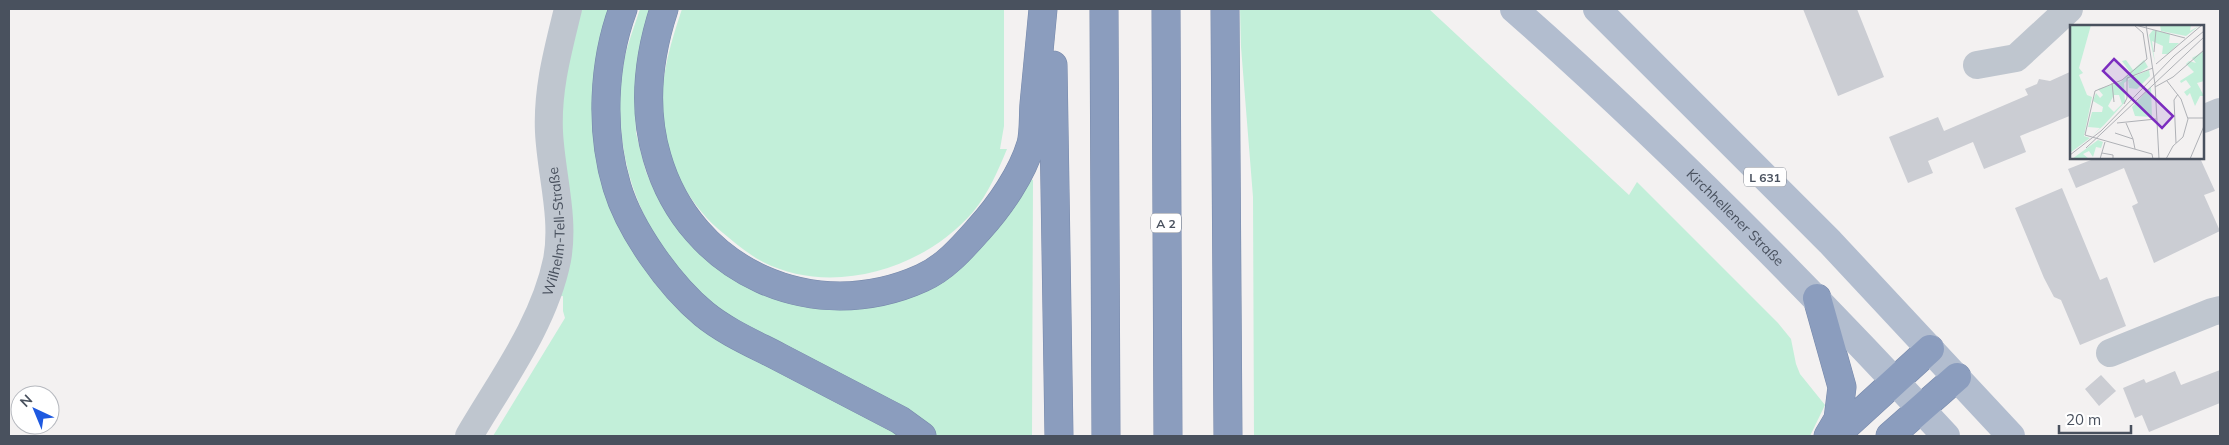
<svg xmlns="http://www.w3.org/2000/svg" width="2229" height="445" font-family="Mulish,sans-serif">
	<rect width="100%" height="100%" fill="#f3f1f1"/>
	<path fill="#c2efd9" d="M 579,9 L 613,9 L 607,24 L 634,251 L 837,400 L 902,436 L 493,436 L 565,318 L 563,311 L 563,296 L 556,297 L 562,167 L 562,83 Z
		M 640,9 L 651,9 L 636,70 L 635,93 L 636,133 L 646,172 L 655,192 L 676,226 L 689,241 L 715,264 L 892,297 L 1026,179 L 1033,180 L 1032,436 L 937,436 L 929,428 C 887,405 845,382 803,359 C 774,343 744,329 718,308 C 642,248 606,151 625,56 C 629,40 635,24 640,9 Z
		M 682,9 L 1004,9 L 1004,126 L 1000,149 L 1007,149 C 998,171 988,194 973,212 C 924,269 832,297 763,262 C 748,254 735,243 723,233 C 693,209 667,166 663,127 C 658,85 669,48 682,9 Z
		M 1240,9 L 1429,9 L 1629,195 L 1637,182 L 1778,323 L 1791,339 L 1796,364 L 1800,374 L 1825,405 L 1810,436 L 1254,436 L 1253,197 L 1241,47 Z"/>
	<path fill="#cbcdd3" d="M 1803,9 L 1857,9 L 1884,77 L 1838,96 Z
		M 2072,71 L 2072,115 L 2020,136 L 2026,152 L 1984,169 L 1973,142 L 1928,161 L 1933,173 L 1908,183 L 1889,137 L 1938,117 L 1944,131 L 2028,95 L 2025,89 L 2037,84 L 2039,79 L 2050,81 Z
		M 2096,158 L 2200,158 L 2215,191 L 2204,195 L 2220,231 L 2154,263 L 2132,206 L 2138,203 L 2124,168 L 2076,188 L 2068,169 Z
		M 2062,188 L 2100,280 L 2107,277 L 2126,326 L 2080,345 L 2061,300 L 2054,297 L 2044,278 L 2015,208 Z
		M 2220,370 L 2220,403 L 2149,432 L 2142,415 L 2135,418 L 2123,388 L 2144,379 L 2146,383 L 2175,371 L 2181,385 Z
		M 2101,375 L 2116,391 L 2099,406 L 2085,389 Z"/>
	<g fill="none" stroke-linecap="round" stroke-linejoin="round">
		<g stroke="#7688aa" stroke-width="29">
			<path id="highway" d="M 623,9 C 603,63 600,131 617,187 C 630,230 669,285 704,314 C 726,332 754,344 779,357 C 820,378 860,399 900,420 L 922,436
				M 664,9 C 648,58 642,107 657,157 C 690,272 814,327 922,278 C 945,268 963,247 979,229 C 1000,206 1022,174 1031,144 C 1034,132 1033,117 1034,104 C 1037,72 1040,41 1043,9
				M 1104,9 L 1106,436
				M 1166,9 L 1168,436
				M 1225,9 L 1228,436
				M 1053,65 L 1059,436
				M 1817,298 L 1842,387 L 1838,419 L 1828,436
				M 1835,436 L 1930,349
				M 1890,436 L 1957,377"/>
		</g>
		<g stroke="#bfc6cf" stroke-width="28">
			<path d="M 1977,65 L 2016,58 L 2069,9"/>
			<path d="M 2203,119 L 2220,112"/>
			<path d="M 2110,353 L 2212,312 L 2220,310"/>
			<path id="s1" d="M 469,436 C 501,381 544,324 557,260 C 565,218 551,174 549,132 C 547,89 558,50 568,9"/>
		</g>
		<g stroke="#b2bdcf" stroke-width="28">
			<path id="s2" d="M 1514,9 C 1666,143 1809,288 1946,436"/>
			<path d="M 1597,9 L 1830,242 L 2011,436"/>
		</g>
		<use href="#highway" stroke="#8b9dbe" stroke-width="28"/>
	</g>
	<g text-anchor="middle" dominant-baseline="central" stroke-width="5" stroke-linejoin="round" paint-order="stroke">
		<g fill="#fff" stroke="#80858e" stroke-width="1">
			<rect x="1744" y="167.5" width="42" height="19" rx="4"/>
			<rect x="1151" y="213.5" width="30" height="19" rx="4"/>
		</g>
		<g font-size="12" font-weight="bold" fill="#49515e">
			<text x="1765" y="177">L 631</text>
			<text x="1166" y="223">A 2</text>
		</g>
		<g font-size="14" fill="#49515e" stroke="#fff">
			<text stroke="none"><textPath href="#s2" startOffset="304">Kirchhellener Straße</textPath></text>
			<text stroke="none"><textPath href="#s1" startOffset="226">Wilhelm-Tell-Straße</textPath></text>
		</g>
	</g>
	<g transform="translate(2070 25)">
		<rect width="134" height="134" fill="#f3f1f1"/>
		<path d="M 0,0 L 21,0 L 9,43 L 13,48 L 9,50 L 17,70 L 22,72 L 14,111 L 20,113 L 0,128 ZM 90,0 L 121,0 L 120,6 L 129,1 L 116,11 L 91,6 ZM 83,5 L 100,9 L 99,18 L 109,18 L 98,29 L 92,29 L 93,21 L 82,16 L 85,38 L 79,10 ZM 134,26 L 134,56 L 127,58 L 134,71 L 130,71 L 125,81 L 120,68 L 117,71 L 114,67 L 121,62 L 116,55 L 111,58 L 110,56 L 124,47 L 116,39 L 119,36 L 126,38 L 122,33 ZM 56,35 L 63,45 L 74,35 L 78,42 L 54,58 L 55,77 L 34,100 L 22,111 L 30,103 L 18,102 L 22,87 L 32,87 L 33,82 L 23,76 L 26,68 L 30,73 L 33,70 L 28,64 L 51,57 L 60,47 L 52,36 ZM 44,70 L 49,70 L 52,79 L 44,87 L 38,81 ZM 79,45 L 80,51 L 67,64 L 59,63 L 58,54 ZM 81,62 L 82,92 L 65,91 L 62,82 ZM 28,115 L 33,117 L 31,123 L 26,122 L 23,132 L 19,126 L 13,129 L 19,134 L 2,134 Z" fill="#c2efd9" fill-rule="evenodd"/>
		<path fill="none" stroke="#afb1b6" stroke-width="1" d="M 64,0 L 73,8 L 77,34 L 52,55 L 25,66 L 15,110 L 82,129 L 83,134M 65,0 L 115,13M 76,0 L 85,59 L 89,134M 84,27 L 86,5M 86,39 L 132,0M 42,58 L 44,77M 85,62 L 103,52 L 134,25M 54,79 L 57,73 L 57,53 L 83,43M 118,93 L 134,93M 47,98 L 86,94M 56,98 L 63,114M 45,108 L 63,114 L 65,124M 106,118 L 104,75 L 108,69M 16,123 L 134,12M 32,128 L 43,130 L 43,134M 0,130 L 31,106 L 104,31 L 134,6M 30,134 L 35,117M 96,134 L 103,121 L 113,112 L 118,94 L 111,74 L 97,56M 120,134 L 134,101"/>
		<path fill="#7b2cbf" fill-opacity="0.15" stroke="#7b2cbf" stroke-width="2.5" d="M 44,34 L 103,91 L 92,103 L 33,46 Z"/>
		<rect width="134" height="134" fill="none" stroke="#49515e" stroke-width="2.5"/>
	</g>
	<rect width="2229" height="445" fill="none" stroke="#49515e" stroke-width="20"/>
	<g transform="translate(35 410) rotate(316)"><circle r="24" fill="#ffffff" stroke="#b6b9bf"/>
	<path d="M0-4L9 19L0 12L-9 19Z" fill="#1e59e0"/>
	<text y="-8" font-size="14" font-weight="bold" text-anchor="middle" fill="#49515e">N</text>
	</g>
	<path d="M2059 425v8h72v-8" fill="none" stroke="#49515e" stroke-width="2.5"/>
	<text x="2066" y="425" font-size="15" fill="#49515e" stroke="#ffffff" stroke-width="4" paint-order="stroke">20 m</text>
</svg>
